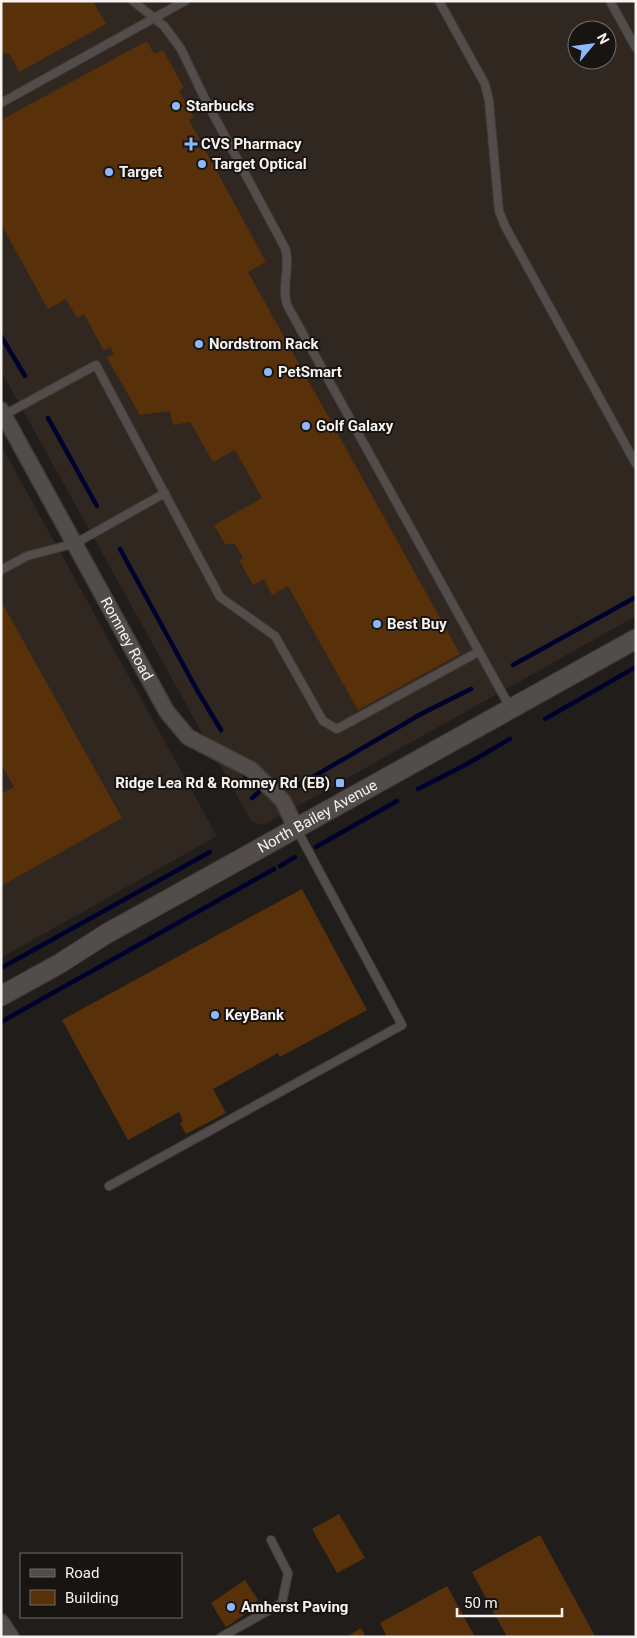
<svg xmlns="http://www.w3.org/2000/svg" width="637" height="1638" font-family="Roboto,sans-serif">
	<rect width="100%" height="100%" fill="#211d1a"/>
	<path fill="#2f2720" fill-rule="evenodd" d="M 1,1 L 636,1 L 636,616 L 264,825 L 259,824 L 251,821 L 1,371 ZM 577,30 L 607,30 L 607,60 L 577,60 Z
		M 1,445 L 217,836 L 1,958 Z"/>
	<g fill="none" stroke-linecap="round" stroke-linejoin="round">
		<path stroke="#00002f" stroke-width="4.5" d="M 1,336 L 25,376
			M 48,418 L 97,506
			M 120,549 L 197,690 L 221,730
			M 513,665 L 636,597
			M 545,719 L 636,667
			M 244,774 L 254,786
			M 294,788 L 421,714 L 471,689
			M 418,789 L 467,764 L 510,739
			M 252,798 L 259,792
			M 316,847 L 397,801
			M 280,866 L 295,857
			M 1,968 L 210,852
			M 1,1022 L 274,869"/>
	</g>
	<path fill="#58310a" d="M 1,1 L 93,1 L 106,24 L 19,72 L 10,54 L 1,52 Z
		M 147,41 L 154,54 L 163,50 L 184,88 L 179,91 L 194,117 L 189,120 L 266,262 L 248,272 L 460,654 L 358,710 L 288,586 L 272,595 L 264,579 L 253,585 L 239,560 L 243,558 L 235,544 L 225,544 L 214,525 L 262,498 L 235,450 L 213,462 L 190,422 L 173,425 L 170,411 L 140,415 L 107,358 L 114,354 L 110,347 L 104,351 L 84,314 L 77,318 L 66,299 L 48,309 L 1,224 L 1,120 Z
		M 1,601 L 122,818 L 1,886 L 1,794 L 14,787 L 1,764 Z
		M 302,889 L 367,1010 L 280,1057 L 278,1053 L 213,1089 L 226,1113 L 186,1134 L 180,1123 L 183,1121 L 179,1112 L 128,1140 L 62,1020 Z
		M 339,1514 L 365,1558 L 337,1573 L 312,1529 Z
		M 540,1535 L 595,1636 L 594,1637 L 507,1637 L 472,1572 Z
		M 245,1580 L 258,1600 L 242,1611 L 244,1615 L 226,1627 L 211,1603 Z
		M 447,1586 L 475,1637 L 387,1637 L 380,1623 Z
		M 361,1628 L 366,1637 L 346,1637 Z"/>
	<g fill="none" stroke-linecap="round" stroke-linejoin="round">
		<g stroke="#3f3b39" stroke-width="10">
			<path id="service" d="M 133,1 L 164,26 L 181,49 L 205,99 L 285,248 C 291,267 281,286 287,305 L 511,709
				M 439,1 L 485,84 L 489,101 L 499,211 L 505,226 L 636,464
				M 610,1 L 636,48
				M 1,103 L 185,1
				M 4,415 L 96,365 L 220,597 L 275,636 L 323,721 L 337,729 L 478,652
				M 1,570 L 27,556 L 76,543 L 165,493
				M 109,1186 L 402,1025 L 296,828
				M 221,1637 L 282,1603 L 288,1573 L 271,1540"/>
		</g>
		<g stroke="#3f3b39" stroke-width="18">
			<g id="minor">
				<path id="s1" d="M 1,410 L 167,712 L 188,737 L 252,770 L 283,801 L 296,828"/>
				<path d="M 1,1622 L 11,1637"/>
			</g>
		</g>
		<g stroke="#3f3b39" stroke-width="21">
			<g id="tertiary">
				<path id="s2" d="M 1,996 L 59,964 L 106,934 L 636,639"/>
			</g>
		</g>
		<use href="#service" stroke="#524d4a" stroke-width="8"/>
		<use href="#minor" stroke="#524d4a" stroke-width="15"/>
		<use href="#tertiary" stroke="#524d4a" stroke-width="19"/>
	</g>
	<g fill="#8db9fc" stroke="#181411" stroke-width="2">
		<circle cx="176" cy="106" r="5"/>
		<path d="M188.5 136.5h5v5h5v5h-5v5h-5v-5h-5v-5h5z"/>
		<circle cx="202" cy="164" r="5"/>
		<circle cx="109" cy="172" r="5"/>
		<circle cx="199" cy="344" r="5"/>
		<circle cx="268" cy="372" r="5"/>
		<circle cx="306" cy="426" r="5"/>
		<circle cx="377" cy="624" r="5"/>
		<rect x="335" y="778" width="10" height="10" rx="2.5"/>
		<circle cx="215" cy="1015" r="5"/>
		<circle cx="231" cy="1607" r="5"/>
	</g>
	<g text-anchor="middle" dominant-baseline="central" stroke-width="4" stroke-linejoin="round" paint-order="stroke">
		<g font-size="15" font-weight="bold" fill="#f6f3f1" stroke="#181411" text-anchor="start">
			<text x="186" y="106">Starbucks</text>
			<text x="201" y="144">CVS Pharmacy</text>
			<text x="212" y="164">Target Optical</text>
			<text x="119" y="172">Target</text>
			<text x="209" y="344">Nordstrom Rack</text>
			<text x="278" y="372">PetSmart</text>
			<text x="316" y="426">Golf Galaxy</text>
			<text x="387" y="624">Best Buy</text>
			<text x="330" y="783" text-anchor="end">Ridge Lea Rd &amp; Romney Rd (EB)</text>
			<text x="225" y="1015">KeyBank</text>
			<text x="241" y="1607">Amherst Paving</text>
		</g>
		<g font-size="15" fill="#f6f3f1" stroke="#181411">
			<text stroke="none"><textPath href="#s1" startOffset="261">Romney Road</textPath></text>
			<text stroke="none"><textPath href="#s2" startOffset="364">North Bailey Avenue</textPath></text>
		</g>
	</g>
	<rect width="637" height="1638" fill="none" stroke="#f6f3f1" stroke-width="5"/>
	<rect x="20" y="1553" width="162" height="65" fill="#181411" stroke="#716d6b"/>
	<rect x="30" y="1569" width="25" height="8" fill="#524d4a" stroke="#716d6b"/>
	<text x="65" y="1578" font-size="15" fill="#f6f3f1">Road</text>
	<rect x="30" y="1590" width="25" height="15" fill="#58310a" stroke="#716d6b"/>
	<text x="65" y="1603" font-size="15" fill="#f6f3f1">Building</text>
	<g transform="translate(592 45) rotate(61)"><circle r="24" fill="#181411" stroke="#716d6b"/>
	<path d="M0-4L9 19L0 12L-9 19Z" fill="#8db9fc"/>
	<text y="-8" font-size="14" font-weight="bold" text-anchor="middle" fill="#f6f3f1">N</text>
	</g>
	<path d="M457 1608v8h105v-8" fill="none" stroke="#f6f3f1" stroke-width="2.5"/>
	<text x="464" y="1608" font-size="15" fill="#f6f3f1" stroke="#181411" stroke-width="4" paint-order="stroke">50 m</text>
</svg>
